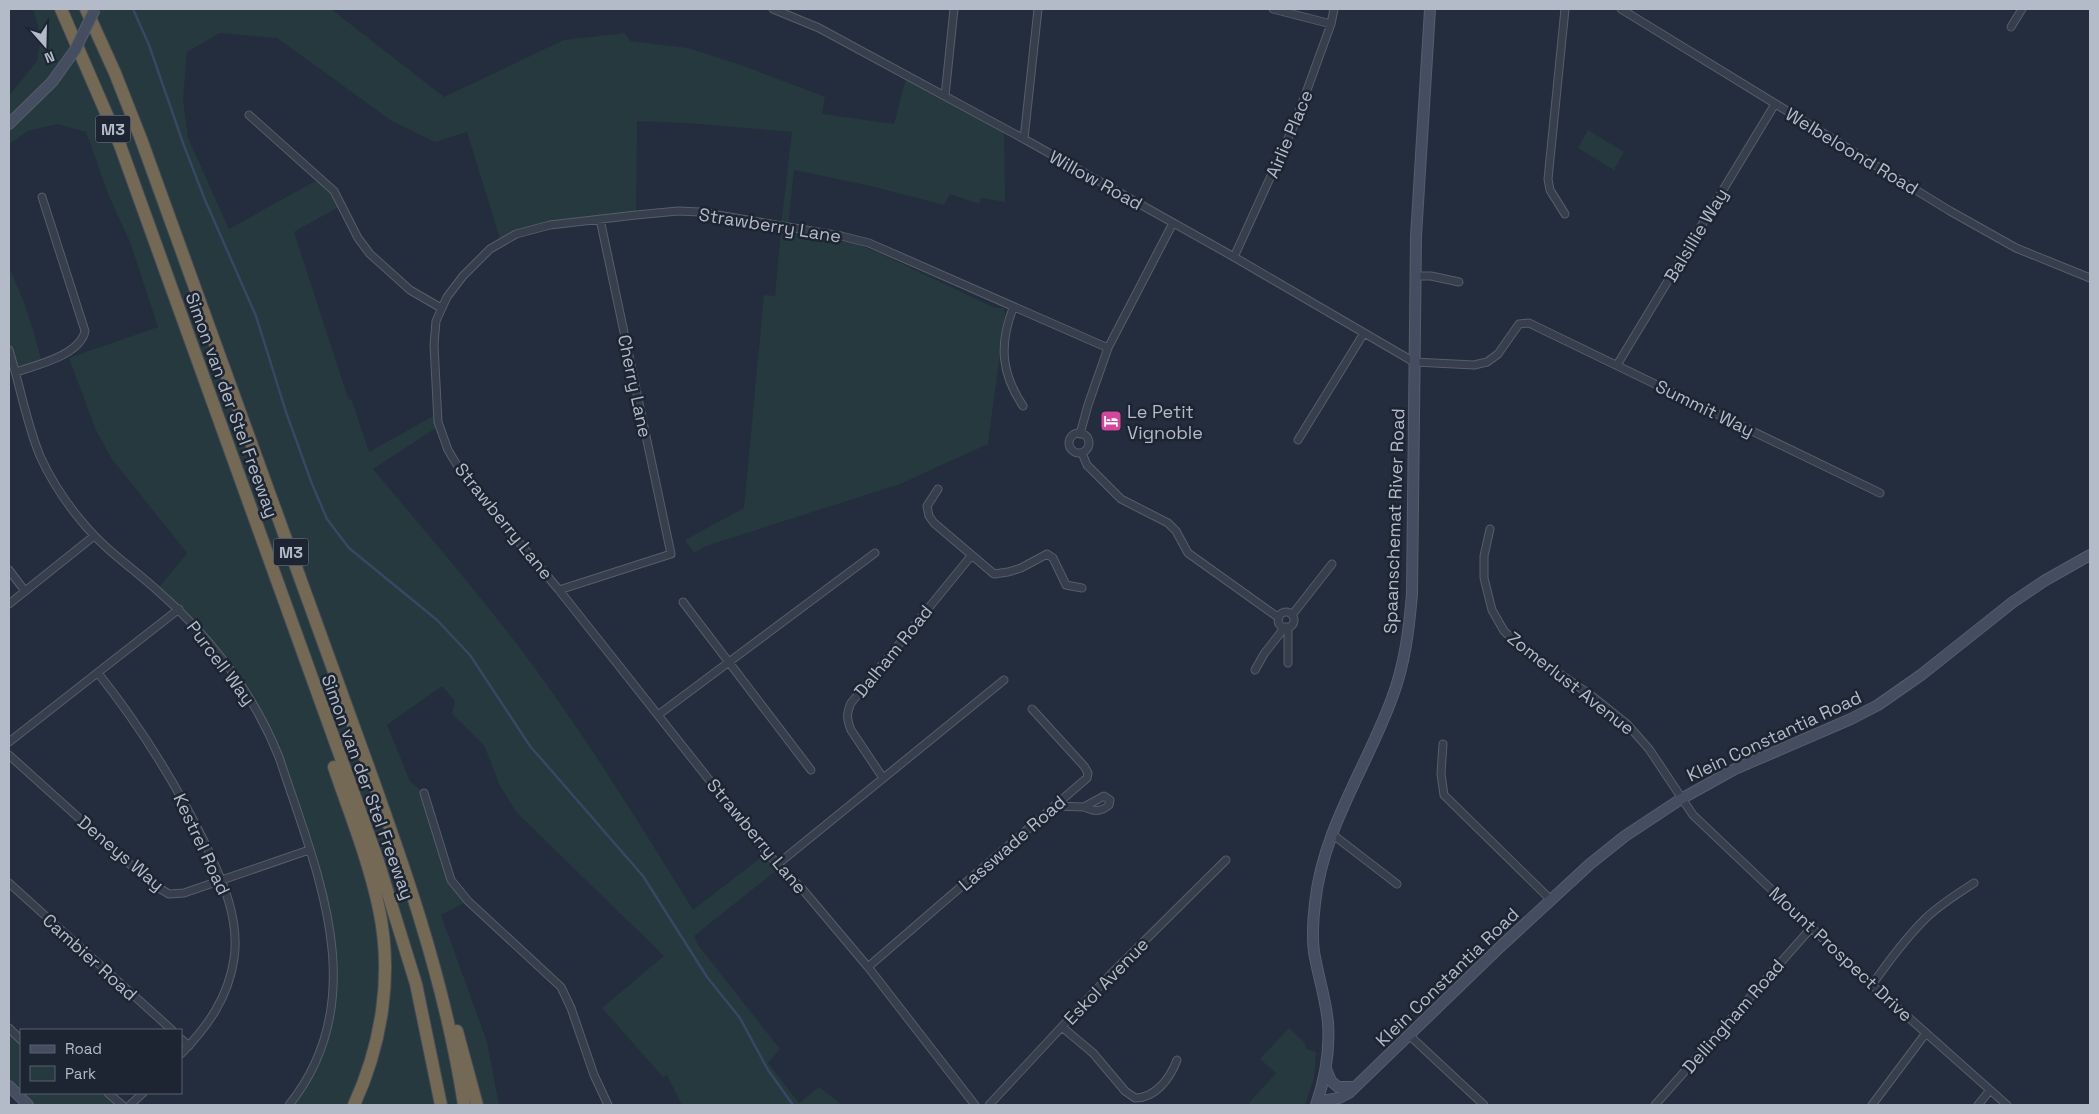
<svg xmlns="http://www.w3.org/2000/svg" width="2099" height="1114" font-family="'Space Grotesk',sans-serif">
	<rect width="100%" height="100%" fill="#242d3d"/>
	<path fill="#26393e" d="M 33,9 L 331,9 L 444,97 L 564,40 L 625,33 L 630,41 L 688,48 L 744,66 L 825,97 L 822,114 L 894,124 L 907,75 L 1004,129 L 1005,202 L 981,198 L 979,204 L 950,194 L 944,205 L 871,186 L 794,170 L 788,227 L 781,226 L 792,132 L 687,123 L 637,121 L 636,215 L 550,225 L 501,242 L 467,132 L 435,142 L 392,121 L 277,38 L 220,33 L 187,52 L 183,100 L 188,138 L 229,229 L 319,179 L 342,205 L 294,232 L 348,398 L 352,401 L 369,452 L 437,414 L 439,426 L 373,469 C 420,525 468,581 513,639 C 579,725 636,818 693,910 L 767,853 L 782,866 L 694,936 L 698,945 L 780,1049 L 768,1063 L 799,1103 L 819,1087 L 842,1105 L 682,1105 L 667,1075 L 663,1077 L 602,1008 L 664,956 L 517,813 L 500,786 L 484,745 L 452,714 L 455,701 L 442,686 L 387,725 L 410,781 L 424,793 L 451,880 L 468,901 L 441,915 L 487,1042 L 499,1105 L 289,1105 L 315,1065 L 333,990 L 324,898 L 279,757 L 231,670 L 157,590 L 187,553 L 112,459 L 96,430 L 69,358 L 158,327 L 130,242 L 109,196 L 86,132 L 57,124 L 28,131 L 9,144 L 9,96 L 37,61 L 41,37 Z
		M 1588,130 L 1624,152 L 1614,170 L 1578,148 Z
		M 781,230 L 856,244 L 877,252 L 995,308 L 1004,308 L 1005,315 L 988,444 L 900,484 L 706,546 L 694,553 L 685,540 L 744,508 L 764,295 L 775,296 Z
		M 9,268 C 24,299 34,330 42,363 L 16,372 L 9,350 Z
		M 9,1028 L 21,1040 L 21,1093 L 108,1093 L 122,1105 L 28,1105 L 9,1086 Z
		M 1289,1028 L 1305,1043 L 1306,1049 L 1316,1052 L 1314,1078 L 1305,1105 L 1247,1105 L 1276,1073 L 1260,1059 Z"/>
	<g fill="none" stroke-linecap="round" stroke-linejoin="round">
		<path stroke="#374764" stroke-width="2.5" d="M 133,9 L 149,45 L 183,143 L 205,200 L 256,316 L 286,412 L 312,484 L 327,519 L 349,548 L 437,620 L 470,655 L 530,746 L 643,876 L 707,977 L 740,1018 L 768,1070 L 793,1105"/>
		<g stroke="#565d6b" stroke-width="9">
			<path id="street" d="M 773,9 L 819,28 L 1024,139 L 1234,257 L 1414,362 L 1474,365 L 1487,362 L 1498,354 L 1519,324 L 1529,323 L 1880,493
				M 1273,9 L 1331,24
				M 1621,9 L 1950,211 L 2016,248 L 2090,278
				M 2011,27 L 2022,9
				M 945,96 L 954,9
				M 249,115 L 334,191 L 358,238 L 370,254 L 410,290 L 441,308
				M 1024,139 L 1038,9
				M 1565,214 L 1550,190 L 1548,179 L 1565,9
				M 1234,257 L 1295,123 L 1331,24 L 1334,9
				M 1416,276 L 1431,276 L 1459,282
				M 1013,308 C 999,345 1001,373 1023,406
				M 9,350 C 20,385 26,422 40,456 C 51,480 66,503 83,523 C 105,550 134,569 159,592 C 211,638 253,692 279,757 C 316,870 375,998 289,1105
				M 1617,365 L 1775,104
				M 16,372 C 37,365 80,355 85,331 L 42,197
				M1069 443a10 10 0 1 1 20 0a10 10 0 1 1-20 0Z
				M 1080,434 L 1088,405 L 1108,348 L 1173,223
				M 1298,440 L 1364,333
				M 1082,453 L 1087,465 L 1121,499 L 1168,523 L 1176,531 L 1188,553 L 1279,618
				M 938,489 L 927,506 L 929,516 L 934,523 L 994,574 L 1008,572 L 1021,568 L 1047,554 L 1053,558 L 1066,585 L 1082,588
				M 1490,529 L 1484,556 L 1484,578 L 1492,610 L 1504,631 L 1522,648 L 1592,696 L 1627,724 L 1649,749 L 1693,815 L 1872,985 L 2007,1105
				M 9,570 L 25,591
				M 559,590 L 671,554 L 600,219
				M 683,602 L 811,770
				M 9,604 L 94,536
				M1278 620a8 8 0 1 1 16 0a8 8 0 1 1-16 0Z
				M 1292,615 L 1332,564
				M 1288,627 L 1288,663
				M 1255,670 L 1264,654 L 1285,627
				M 98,673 C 140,726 175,782 205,843 C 222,880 240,918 234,959 C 228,998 208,1026 181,1054
				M 658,715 L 875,553
				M 9,742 L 179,609
				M 1443,744 L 1441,774 L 1444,795 L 1551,900
				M 9,755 L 152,884 L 169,894 L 184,893 L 309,850
				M 883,778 L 851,730 C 847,720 846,714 851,703 L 971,556
				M 424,793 L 451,880 L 468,901 L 561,987 L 571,1008 L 594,1075 L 608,1105
				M 1054,806 L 1084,807 L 1104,796 L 1110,800 L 1109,805 C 1100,813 1093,811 1084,807
				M 1332,834 L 1397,884
				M 779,863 L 1004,680
				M 9,883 L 172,1030
				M 868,967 L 1087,778 L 1088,773 L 1084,766 L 1032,709
				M 1872,985 C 1888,962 1905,939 1925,919 C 1939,905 1957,894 1974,883
				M 1062,1027 L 1093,1053 L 1125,1091 L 1135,1098 C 1156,1098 1170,1078 1177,1060
				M 9,1028 L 21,1040
				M 1410,1036 L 1484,1105
				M 181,1039 L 189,1046
				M 108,1093 L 122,1105
				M 130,1105 L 143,1093
				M 975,1105 L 868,967 L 804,891 L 767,853 L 559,590 L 468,481 L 457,465 L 448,450 L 438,422 L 434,345 L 436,321 L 447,297 L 463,276 L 490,249 L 516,234 L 550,225 L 636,215 L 678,211 L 700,212 L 841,236 L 869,243 L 1108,348
				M 989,1105 L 1110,975 L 1226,860
				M 1655,1105 L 1812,927
				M 1872,1105 L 1926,1033
				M 1978,1105 L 1990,1090"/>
		</g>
		<g stroke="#565d6b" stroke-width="12">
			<path id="secondary" d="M 9,124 L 52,82
				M 1326,1069 L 1331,1081 L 1338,1087 L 1355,1087
				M 9,1086 L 28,1105
				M 1317,1102 L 1339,1098 L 1349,1093 L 1500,947 L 1590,864 L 1625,836 L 1681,799 L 1735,769 L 1851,719 L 1878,705 L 1921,675 L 2013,602 L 2044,581 L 2090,555
				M 1316,1105 C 1325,1079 1330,1051 1328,1023 C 1326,999 1318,976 1314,952 C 1312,936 1313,919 1315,903 C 1323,828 1367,767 1392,698 C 1405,664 1409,629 1412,594 L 1416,236 L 1430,9"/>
		</g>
		<g stroke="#434a58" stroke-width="14">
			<path id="highway" d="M 61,9 L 120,145 L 377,858 L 416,984 L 441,1105
				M 86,9 L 115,73 L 141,139 C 206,315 269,492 333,669 C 384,812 441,954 464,1105
				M 334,767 C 350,814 369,861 379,909 C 393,975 382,1044 354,1105
				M 457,1031 L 477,1105"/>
		</g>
		<use href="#street" stroke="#373f4d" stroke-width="7"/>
		<use href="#secondary" stroke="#454e60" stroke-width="10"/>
		<use href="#highway" stroke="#736955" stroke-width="12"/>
		<g stroke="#565d6b" stroke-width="12" stroke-linecap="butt">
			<path id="secondary-bridge" d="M 52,82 L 75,50 L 95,9"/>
		</g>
		<use href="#secondary-bridge" stroke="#454e60" stroke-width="10"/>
	</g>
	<defs>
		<g id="hotel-square" transform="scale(1.125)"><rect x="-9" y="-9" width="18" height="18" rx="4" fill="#d1479c" stroke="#1d2432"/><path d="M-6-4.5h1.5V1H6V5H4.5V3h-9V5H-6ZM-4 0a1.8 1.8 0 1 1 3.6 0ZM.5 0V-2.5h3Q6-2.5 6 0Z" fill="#fff"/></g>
	</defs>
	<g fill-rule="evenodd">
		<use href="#hotel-square" x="1111" y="421"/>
	</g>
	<g text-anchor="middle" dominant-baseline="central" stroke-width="5" stroke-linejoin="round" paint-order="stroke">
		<g fill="#1d2432" stroke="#868d9b" stroke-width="1">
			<rect x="95.5" y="115.5" width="35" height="27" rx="4"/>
			<rect x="273.5" y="538.5" width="35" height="27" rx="4"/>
		</g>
		<g font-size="16" font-weight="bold" fill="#b3bac8">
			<text x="113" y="129">M3</text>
			<text x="291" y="552">M3</text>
		</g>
		<g font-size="18" fill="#b3bac8" stroke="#1d2432">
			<text transform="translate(1289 134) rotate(-67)">Airlie Place</text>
			<text transform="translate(1852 151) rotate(31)">Welbeloond Road</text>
			<text transform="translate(1096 180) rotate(29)">Willow Road</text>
			<text transform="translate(770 225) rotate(9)">Strawberry Lane</text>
			<text transform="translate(1696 235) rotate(-59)">Balsillie Way</text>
			<text transform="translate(635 386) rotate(78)">Cherry Lane</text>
			<text transform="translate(232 405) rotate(70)">Simon van der Stel Freeway</text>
			<text transform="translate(1705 408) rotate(26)">Summit Way</text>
			<text transform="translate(504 521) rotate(51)">Strawberry Lane</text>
			<text transform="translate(1394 521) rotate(-88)">Spaanschemat River Road</text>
			<text transform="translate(893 651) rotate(-51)">Dalham Road</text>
			<text transform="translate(221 663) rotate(53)">Purcell Way</text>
			<text transform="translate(1571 683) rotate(38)">Zomerlust Avenue</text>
			<text transform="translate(1774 736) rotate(-25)">Klein Constantia Road</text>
			<text transform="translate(368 787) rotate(70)">Simon van der Stel Freeway</text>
			<text transform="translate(757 836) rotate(50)">Strawberry Lane</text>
			<text transform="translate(1012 843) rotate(-41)">Lasswade Road</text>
			<text transform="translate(202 844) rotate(65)">Kestrel Road</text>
			<text transform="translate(121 853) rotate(40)">Deneys Way</text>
			<text transform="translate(1841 954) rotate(43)">Mount Prospect Drive</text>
			<text transform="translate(90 957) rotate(42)">Cambier Road</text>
			<text transform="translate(1447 977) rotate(-44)">Klein Constantia Road</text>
			<text transform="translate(1106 981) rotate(-46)">Eskol Avenue</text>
			<text transform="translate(1733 1016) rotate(-49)">Dellingham Road</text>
		</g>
		<g font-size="18" fill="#b3bac8" stroke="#1d2432" text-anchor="start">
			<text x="1127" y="411">Le Petit<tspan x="1127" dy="21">Vignoble</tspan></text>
		</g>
	</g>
	<rect width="2099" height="1114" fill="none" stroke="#b3bac8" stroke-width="20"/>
	<rect x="20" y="1029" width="162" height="65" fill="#1d2432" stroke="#59606e"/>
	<rect x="30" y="1045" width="25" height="8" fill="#454e60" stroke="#59606e"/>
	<text x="65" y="1054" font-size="15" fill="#b3bac8">Road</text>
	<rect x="30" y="1066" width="25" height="15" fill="#26393e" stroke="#59606e"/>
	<text x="65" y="1079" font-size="15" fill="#b3bac8">Park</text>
	<g transform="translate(45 45) rotate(160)" stroke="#1d2432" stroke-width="4" paint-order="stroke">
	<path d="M0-4L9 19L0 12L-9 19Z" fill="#b3bac8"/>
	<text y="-8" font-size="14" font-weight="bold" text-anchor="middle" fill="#b3bac8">N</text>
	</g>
</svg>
